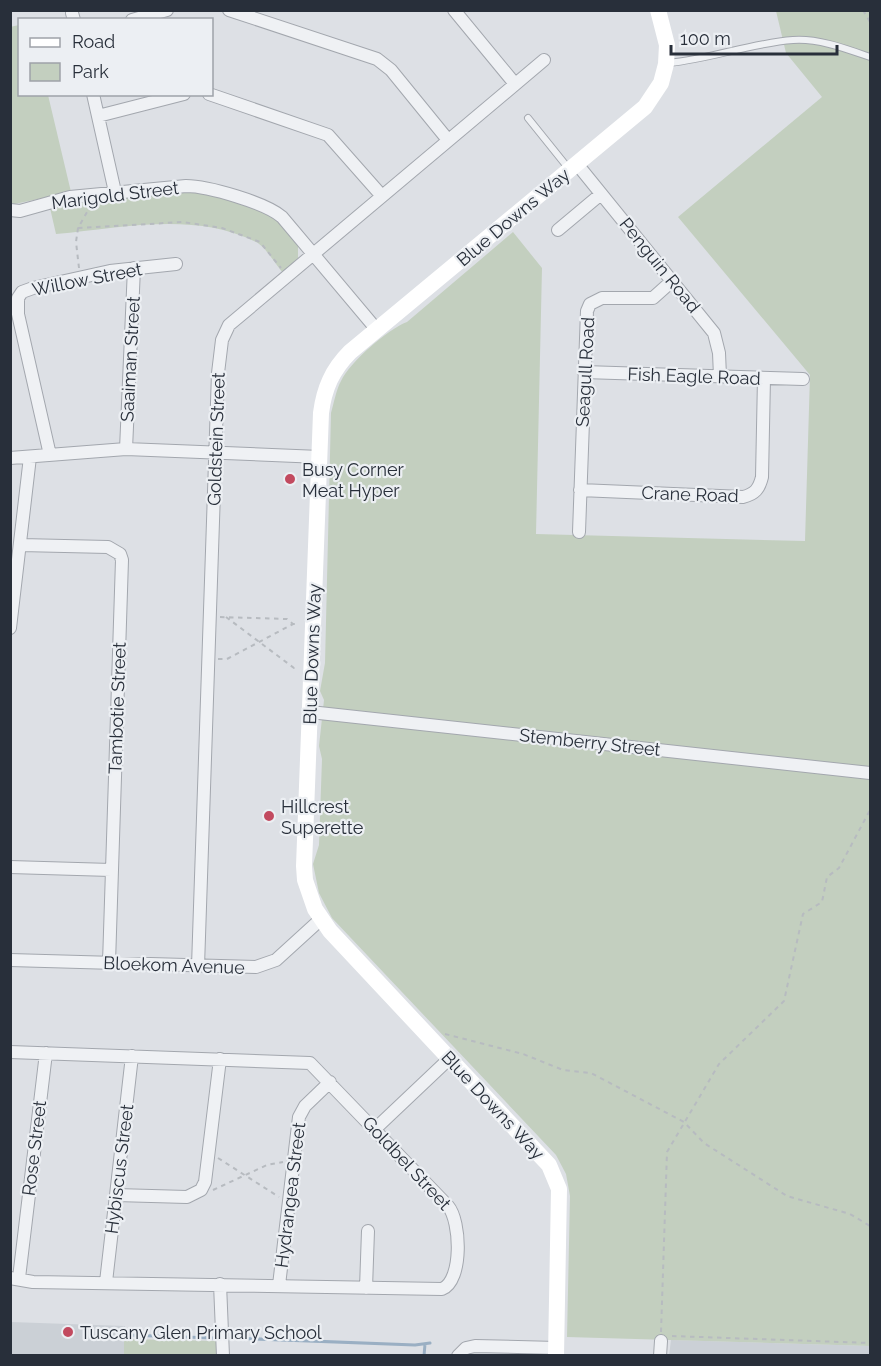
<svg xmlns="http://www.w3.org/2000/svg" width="881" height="1366" font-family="Raleway,sans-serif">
	<rect width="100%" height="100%" fill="#dde0e5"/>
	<path fill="#cbd0d6" d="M 11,1322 L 125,1326 L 124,1355 L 11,1356 Z
		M 671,1340 L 870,1346 L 870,1356 L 669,1356 Z"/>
	<path fill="#c3cfbf" d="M 776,11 L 870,11 L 870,1346 L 567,1337 L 570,1196 L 566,1174 L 556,1155 L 332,918 L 319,893 L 313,864 L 319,845 L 322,759 L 319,746 L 324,700 L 320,691 L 325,663 L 331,413 C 334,403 336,390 341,381 C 350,362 388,329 407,322 L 513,232 L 542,268 L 536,534 L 805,541 L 810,375 L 678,217 L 822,97 L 786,53 Z
		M 19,25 L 20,94 L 48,95 L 71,192 L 10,205 L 10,27 Z
		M 187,191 C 212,194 256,205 276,220 C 285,226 292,236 298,244 L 298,258 L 283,273 C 275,264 266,247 256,242 C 194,211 122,228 56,234 L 50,208 L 69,203 Z
		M 124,1339 L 218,1341 L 219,1355 L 124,1356 Z"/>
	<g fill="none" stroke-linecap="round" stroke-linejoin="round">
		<path stroke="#9aafc3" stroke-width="3" d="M 126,1335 L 214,1338
			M 231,1338 L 415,1345 L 430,1343
			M 424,1356 L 425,1344"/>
		<g stroke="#a3a7ae" stroke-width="8">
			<path id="lane" d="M 669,63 C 710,59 752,43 793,40 C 818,38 847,49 870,57
				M 528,118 L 569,169"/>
		</g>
		<g stroke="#a3a7ae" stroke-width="14">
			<path id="street" d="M 229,10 L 377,59 L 391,70 L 448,140
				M 454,10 L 515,84
				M 72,13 L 74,20
				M 132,20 L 167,10
				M 93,94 L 115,192
				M 209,94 L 328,135 L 381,195
				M 98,116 L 184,94
				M 577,164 L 714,333 L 719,353 L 720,376
				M 10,210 L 20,211 L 70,197 L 186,186 C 208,186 266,203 282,217 L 377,330
				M 558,230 L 601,194
				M 584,372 L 803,379
				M 126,449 L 134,268
				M 50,455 L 18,314 L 18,298 L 22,292 L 33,288 L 110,271 L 176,264
				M 10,458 L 126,449 L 320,457
				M 580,490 L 743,497 C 755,494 759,489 762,477 L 764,378
				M 579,532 L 587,311 L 590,304 L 602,298 L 653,298 L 672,281
				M 21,545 L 108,547 L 120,554 L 122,560 L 109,963
				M 10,628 L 30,457
				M 310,712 L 870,773
				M 10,867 L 111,870
				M 10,960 L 256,967 L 276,960 L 321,919
				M 198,966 L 218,373 L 222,340 L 229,325 L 544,60
				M 10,1052 L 310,1063 L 448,1206 C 461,1221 463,1281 442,1289 L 33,1282 L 10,1278
				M 375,1129 L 450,1058
				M 116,1195 L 187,1197 L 201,1190 L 205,1182 L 220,1059
				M 19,1278 L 46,1053
				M 106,1282 L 132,1056
				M 220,1284 L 223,1356
				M 279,1285 L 299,1117 L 305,1106 L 330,1082
				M 366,1288 L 368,1231
				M 458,1356 L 466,1348 L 475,1346 L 557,1348
				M 660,1356 L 661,1341"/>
		</g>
		<path stroke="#b7bbc0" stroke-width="2" stroke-dasharray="4.5 4.5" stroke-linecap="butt" d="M 863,10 L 870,22
			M 78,228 L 183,222 L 222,228 L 260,242 L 281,268
			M 79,268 L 76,242 L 78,228 L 91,205
			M 220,617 L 287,619 L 293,624
			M 226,617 L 294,668 L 299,668
			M 218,659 L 227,659 L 293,624 L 299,624
			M 445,1034 L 523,1054 L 563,1070 L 591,1073 L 684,1122 L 704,1143 L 787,1196 L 850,1214 L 870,1226
			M 218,1158 L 279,1197
			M 213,1190 L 267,1165 L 283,1162
			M 661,1332 L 667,1152 L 719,1064 L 784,1001 L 803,914 L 822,902 L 827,877 L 839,868 L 870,810
			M 672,1336 L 870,1343"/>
		<use href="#lane" stroke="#eff1f4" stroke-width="6"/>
		<use href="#street" stroke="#eff1f4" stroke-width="12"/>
		<path stroke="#fff" stroke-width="16" d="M 556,1356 L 559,1189 L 549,1165 L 330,931 L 315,909 L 305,880 L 304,866 L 321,413 C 324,389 332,370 350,352 L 645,107 L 661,83 L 666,64 L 667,45 L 658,10"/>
	</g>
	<g fill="#c24a5f" stroke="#eceff3" stroke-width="2">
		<circle cx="290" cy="479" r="6"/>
		<circle cx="269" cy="816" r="6"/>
		<circle cx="68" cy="1332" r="6"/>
	</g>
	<g text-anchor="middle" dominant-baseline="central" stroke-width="4.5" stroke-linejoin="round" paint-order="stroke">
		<g font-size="18" fill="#282f3a" stroke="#eceff3">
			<text transform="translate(115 195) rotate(-7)">Marigold Street</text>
			<text transform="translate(513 217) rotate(-40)">Blue Downs Way</text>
			<text transform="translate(660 265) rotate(51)">Penguin Road</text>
			<text transform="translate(87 279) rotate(-11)">Willow Street</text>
			<text transform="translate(130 359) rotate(-87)">Saaiman Street</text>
			<text transform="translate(585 372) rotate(-87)">Seagull Road</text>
			<text transform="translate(694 376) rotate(2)">Fish Eagle Road</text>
			<text transform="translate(216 439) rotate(-88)">Goldstein Street</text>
			<text transform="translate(690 494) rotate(2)">Crane Road</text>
			<text transform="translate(312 654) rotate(-88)">Blue Downs Way</text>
			<text transform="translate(117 708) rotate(-88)">Tambotie Street</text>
			<text transform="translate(590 742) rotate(6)">Stemberry Street</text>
			<text transform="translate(174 965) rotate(2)">Bloekom Avenue</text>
			<text transform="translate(493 1105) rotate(47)">Blue Downs Way</text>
			<text transform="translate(34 1148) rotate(-83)">Rose Street</text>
			<text transform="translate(407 1163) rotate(47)">Goldbel Street</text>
			<text transform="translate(119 1169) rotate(-83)">Hybiscus Street</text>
			<text transform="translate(290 1195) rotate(-83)">Hydrangea Street</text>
		</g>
		<g font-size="18" fill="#282f3a" stroke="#eceff3" text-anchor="start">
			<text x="302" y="469">Busy Corner<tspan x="302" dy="21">Meat Hyper</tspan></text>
			<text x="281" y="806">Hillcrest<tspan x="281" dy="21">Superette</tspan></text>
			<text x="80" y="1332">Tuscany Glen Primary School</text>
		</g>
	</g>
	<rect width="881" height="1366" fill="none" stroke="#282f3a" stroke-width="24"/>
	<rect x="18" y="18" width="195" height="78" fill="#eceff3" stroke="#9ea2a9" stroke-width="1.5"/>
	<rect x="30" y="38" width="30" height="9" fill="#ffffff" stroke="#9ea2a9" stroke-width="1.5"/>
	<text x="72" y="48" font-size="18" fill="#282f3a">Road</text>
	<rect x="30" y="63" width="30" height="18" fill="#c3cfbf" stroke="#9ea2a9" stroke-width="1.5"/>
	<text x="72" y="78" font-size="18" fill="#282f3a">Park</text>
	<path d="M671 45v9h166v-9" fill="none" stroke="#282f3a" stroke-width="3"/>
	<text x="680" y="45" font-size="18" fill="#282f3a" stroke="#eceff3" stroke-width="4.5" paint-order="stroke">100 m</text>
</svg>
